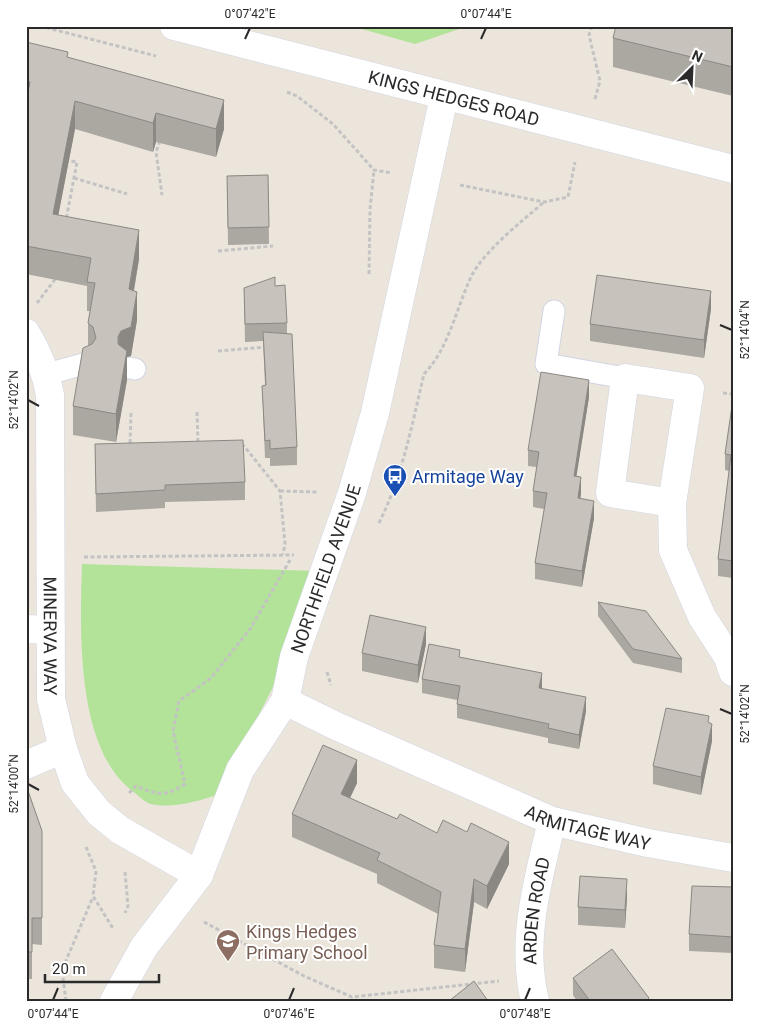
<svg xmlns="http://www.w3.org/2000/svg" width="759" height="1027" font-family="Roboto,sans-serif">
	<rect width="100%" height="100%" fill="#ece5dc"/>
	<path fill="#b2e398" d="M 351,26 L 468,26 L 415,44 Z
		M 82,564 L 318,571 L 272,689 L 218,795 C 197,801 173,809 151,804 C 146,803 140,797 135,793 C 75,751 80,630 82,564 Z"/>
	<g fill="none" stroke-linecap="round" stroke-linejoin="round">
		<g stroke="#d1d4e3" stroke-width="23">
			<path id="lane" d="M 554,311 L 546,364 L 625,378
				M 130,368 L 135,369
				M 47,374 L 84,364"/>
		</g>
		<g stroke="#d1d4e3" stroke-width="29">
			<g id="street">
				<path id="s1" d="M 26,333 C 39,354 46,372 50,395 L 51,699 L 63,749 L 75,783 L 99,813 L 120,830 L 199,875"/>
				<path d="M 672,503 L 610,493 L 625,378 L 690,388 L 672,503 L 673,550 L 702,617 L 728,657 L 733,672"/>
				<path d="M 26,629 L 51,630"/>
				<path id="s2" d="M 285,701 L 336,726 L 552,821 L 648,843 L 733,858"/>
				<path d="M 26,765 L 63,749"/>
				<path id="s3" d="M 114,1001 L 144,947 L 199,875 L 240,770 L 285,701 L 294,657 L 352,493 L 375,413 L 444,97"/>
				<path id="s4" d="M 535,1001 C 520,941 538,880 552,821"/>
			</g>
		</g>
		<g stroke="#d1d4e3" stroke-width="29">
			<g id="secondary">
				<path id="s5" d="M 174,26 L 733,169"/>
			</g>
		</g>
		<path stroke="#c3c3c3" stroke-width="3" stroke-dasharray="4 2.5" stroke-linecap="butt" d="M 40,26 L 156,56
			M 592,26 L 589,35 L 600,81 L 595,99
			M 287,92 L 297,96 L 333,124 L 374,170 L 392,173
			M 160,141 L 156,152 L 162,195
			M 65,160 L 77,162 L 66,220
			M 74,178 L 127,194
			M 460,185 L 544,202 L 568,197 L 575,162
			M 218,251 L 273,246
			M 369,274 L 370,209 L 374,170
			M 37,303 L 56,278
			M 218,351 L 267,347
			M 723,393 L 733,394
			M 197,412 L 198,443
			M 131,413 L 130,444 L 133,444
			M 241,445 L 244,446 L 280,491 L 285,544 L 283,554
			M 280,491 L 317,492
			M 379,523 C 402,477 412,425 424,374 C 449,348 456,309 471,277 C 483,252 522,221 543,203
			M 84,557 L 294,555
			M 327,672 L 331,685
			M 129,793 L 136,786 C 158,795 165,797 185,784 L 173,731 L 179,701 L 211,678 L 250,629 L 290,560
			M 86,847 L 96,871 L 93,896 L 114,930
			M 125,872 L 128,906 L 125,913
			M 204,922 L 304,976 L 352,997 L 499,981
			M 66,1001 L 62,970 L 93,897"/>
		<use href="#lane" stroke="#fff" stroke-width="21"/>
		<use href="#street" stroke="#fff" stroke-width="28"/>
		<use href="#secondary" stroke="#fff" stroke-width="28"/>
	</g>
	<path fill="#aba7a1" d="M 733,26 L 733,96 L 613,67 L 613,38 Z
		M 26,42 L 68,57 L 224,129 L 216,157 L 156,142 L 153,152 L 75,129 L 58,215 L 139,259 L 134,291 L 137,320 L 131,356 L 127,357 L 127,380 L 116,442 L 73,435 L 73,406 L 88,346 L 88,323 L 90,311 L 87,311 L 87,286 L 26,274 Z
		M 268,175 L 269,244 L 228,245 L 227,176 Z
		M 275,286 L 287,323 L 287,334 L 297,447 L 297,465 L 270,466 L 270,458 L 265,458 L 262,386 L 265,385 L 263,341 L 245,342 L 244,288 Z
		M 711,309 L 704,358 L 590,341 L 590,324 Z
		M 589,397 L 576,476 L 581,493 L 580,499 L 594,518 L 582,587 L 535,579 L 535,563 L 544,509 L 533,507 L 533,491 L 537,467 L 528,466 L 528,450 Z
		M 733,399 L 733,578 L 718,576 L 718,559 L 729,471 L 725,470 L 725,454 Z
		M 95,444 L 245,482 L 245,500 L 165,502 L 165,508 L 96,512 Z
		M 598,602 L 682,659 L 682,673 L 633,663 L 598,616 Z
		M 426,644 L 418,683 L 362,671 L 362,653 Z
		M 460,657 L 542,687 L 542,689 L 586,711 L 579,749 L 548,743 L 548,738 L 457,718 L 457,700 L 422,693 L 422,679 Z
		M 709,723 L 712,741 L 701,795 L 653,784 L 653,766 Z
		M 357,783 L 350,798 L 397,819 L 437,833 L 509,864 L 487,909 L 474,902 L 465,972 L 434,968 L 434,945 L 438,914 L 377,883 L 377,874 L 292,837 L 292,814 Z
		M 26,785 L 42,831 L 42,945 L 32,944 L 32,979 L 26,979 Z
		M 733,887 L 733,953 L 689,951 L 689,934 Z
		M 627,897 L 625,928 L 578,925 L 578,907 Z
		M 573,978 L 649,1001 L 577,1001 L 573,995 Z"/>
	<path fill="#8b8883" d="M 224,100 L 224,129 L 216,157 L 216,129 Z
		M 75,101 L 75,129 L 53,243 L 53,214 Z
		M 156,113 L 156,142 L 153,152 L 153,123 Z
		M 139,230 L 139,259 L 129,318 L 129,289 Z
		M 711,291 L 711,309 L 704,358 L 704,340 Z
		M 137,292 L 137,320 L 131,356 L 127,357 L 127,380 L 116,442 L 116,414 L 121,359 L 118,337 Z
		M 589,380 L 589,397 L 574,492 L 574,476 Z
		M 581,477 L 581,493 L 578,515 L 578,498 Z
		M 594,501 L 594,518 L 582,587 L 582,571 Z
		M 426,627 L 426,644 L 418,683 L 418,665 Z
		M 542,673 L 542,687 L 539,703 L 539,688 Z
		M 586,697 L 586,711 L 579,749 L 579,735 Z
		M 712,724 L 712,741 L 701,795 L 701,777 Z
		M 357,760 L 357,783 L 341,817 L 341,794 Z
		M 509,842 L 509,864 L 487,909 L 487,886 Z
		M 474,879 L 474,902 L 465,972 L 465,949 Z
		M 627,879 L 627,897 L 625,928 L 625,910 Z"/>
	<path fill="#c7c2bb" stroke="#8b8883" d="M 616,26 L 733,26 L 733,67 L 613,38 Z
		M 26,42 L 68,52 L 67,57 L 224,100 L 216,129 L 156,113 L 153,123 L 75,101 L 53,214 L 139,230 L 129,289 L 137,292 L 131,327 L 121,331 L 118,337 L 118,344 L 127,351 L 116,414 L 73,406 L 83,348 L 92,344 L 96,338 L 93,327 L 88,323 L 95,283 L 87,282 L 91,258 L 26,246 L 26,103 L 30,82 L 26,81 Z
		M 268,175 L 269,227 L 228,228 L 227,176 Z
		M 597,275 L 711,291 L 704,340 L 590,324 Z
		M 275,277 L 275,286 L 285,285 L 287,323 L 245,324 L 244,288 Z
		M 263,332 L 292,334 L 297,447 L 270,449 L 270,440 L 265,441 L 262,386 L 266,385 Z
		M 541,372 L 589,380 L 574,476 L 581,477 L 578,498 L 594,501 L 582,571 L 535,563 L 547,493 L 533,491 L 539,452 L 528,450 Z
		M 733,399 L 733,561 L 718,559 L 731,455 L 725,454 Z
		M 243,440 L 245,482 L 165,485 L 165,490 L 96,494 L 95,444 Z
		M 598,602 L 646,611 L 682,659 L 633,649 Z
		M 370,615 L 426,627 L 418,665 L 362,653 Z
		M 429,644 L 460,650 L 459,657 L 542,673 L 539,688 L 586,697 L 579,735 L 548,728 L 549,724 L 457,704 L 460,686 L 422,679 Z
		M 666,708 L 709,716 L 708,722 L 712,724 L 701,777 L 653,766 Z
		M 323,745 L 357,760 L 341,794 L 397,819 L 400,814 L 437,833 L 443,820 L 467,832 L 471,823 L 509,842 L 487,886 L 474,879 L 465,949 L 434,945 L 441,892 L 377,860 L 380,853 L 292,814 Z
		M 26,785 L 42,831 L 42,918 L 32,918 L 32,952 L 26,952 Z
		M 580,876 L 627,879 L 625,910 L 578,907 Z
		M 692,886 L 733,887 L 733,937 L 689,934 Z
		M 612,949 L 649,998 L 647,1000 L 647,1001 L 590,1001 L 573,978 Z
		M 474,981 L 488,1001 L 449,1001 Z"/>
	<path fill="none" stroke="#2a2a2a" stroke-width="2" d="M 245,39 L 250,28M 481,39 L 486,28M 720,325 L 732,330M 28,400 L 39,406M 720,709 L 732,714M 28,784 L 39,790M 53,1000 L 58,988M 289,1000 L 294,988M 525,1000 L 530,988"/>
	<defs>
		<g id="bus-pin" transform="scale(1.25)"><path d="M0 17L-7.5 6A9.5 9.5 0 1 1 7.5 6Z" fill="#1a4fb4" stroke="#fff"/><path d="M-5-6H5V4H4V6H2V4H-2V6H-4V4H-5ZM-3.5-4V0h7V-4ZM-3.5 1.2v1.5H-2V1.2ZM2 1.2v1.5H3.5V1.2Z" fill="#fff"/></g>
		<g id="school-pin" transform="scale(1.25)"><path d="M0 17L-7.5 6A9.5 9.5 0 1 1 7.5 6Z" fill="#8d6e63" stroke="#fff"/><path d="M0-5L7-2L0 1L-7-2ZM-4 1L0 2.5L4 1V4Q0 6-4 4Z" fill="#fff"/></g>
	</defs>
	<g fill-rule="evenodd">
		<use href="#bus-pin" x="395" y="476"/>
		<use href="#school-pin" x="228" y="941"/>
	</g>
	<g text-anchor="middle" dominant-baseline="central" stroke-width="4" stroke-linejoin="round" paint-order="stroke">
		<g font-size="18" fill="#2a2a2a" stroke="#fff">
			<text stroke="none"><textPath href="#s5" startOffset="289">KINGS HEDGES ROAD</textPath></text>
			<text stroke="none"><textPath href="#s3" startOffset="486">NORTHFIELD AVENUE</textPath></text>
			<text stroke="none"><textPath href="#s1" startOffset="308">MINERVA WAY</textPath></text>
			<text stroke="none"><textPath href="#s2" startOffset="329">ARMITAGE WAY</textPath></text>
			<text stroke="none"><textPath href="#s4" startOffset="91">ARDEN ROAD</textPath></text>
		</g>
		<g font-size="18" fill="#164399" stroke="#fff" text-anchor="start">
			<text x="412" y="476">Armitage Way</text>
		</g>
		<g font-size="18" fill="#785e54" stroke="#fff" text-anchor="start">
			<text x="246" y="931">Kings Hedges<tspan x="246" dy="21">Primary School</tspan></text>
		</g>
	</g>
	<rect width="759" height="1027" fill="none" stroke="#ffffff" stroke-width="55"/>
	<g transform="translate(692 68) rotate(24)" stroke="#ffffff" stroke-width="4" paint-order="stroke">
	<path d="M0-4L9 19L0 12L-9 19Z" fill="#2a2a2a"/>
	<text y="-8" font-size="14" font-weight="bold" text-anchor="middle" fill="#2a2a2a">N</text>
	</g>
	<path d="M45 974v8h114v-8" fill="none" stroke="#2a2a2a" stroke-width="2.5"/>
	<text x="52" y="974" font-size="15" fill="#2a2a2a" stroke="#ffffff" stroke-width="4" paint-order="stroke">20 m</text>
	<rect x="28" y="28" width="704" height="972" fill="none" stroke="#2a2a2a" stroke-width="2"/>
	<g font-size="12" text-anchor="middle" fill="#2a2a2a">
		<text x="250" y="18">0°07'42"E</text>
		<text x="486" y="18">0°07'44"E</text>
		<text transform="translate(745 330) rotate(-90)" y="4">52°14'04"N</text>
		<text transform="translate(14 400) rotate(-90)" y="4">52°14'02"N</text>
		<text transform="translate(745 714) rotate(-90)" y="4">52°14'02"N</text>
		<text transform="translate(14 784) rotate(-90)" y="4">52°14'00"N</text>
		<text x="53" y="1018">0°07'44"E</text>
		<text x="289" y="1018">0°07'46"E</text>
		<text x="525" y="1018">0°07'48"E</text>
	</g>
</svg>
